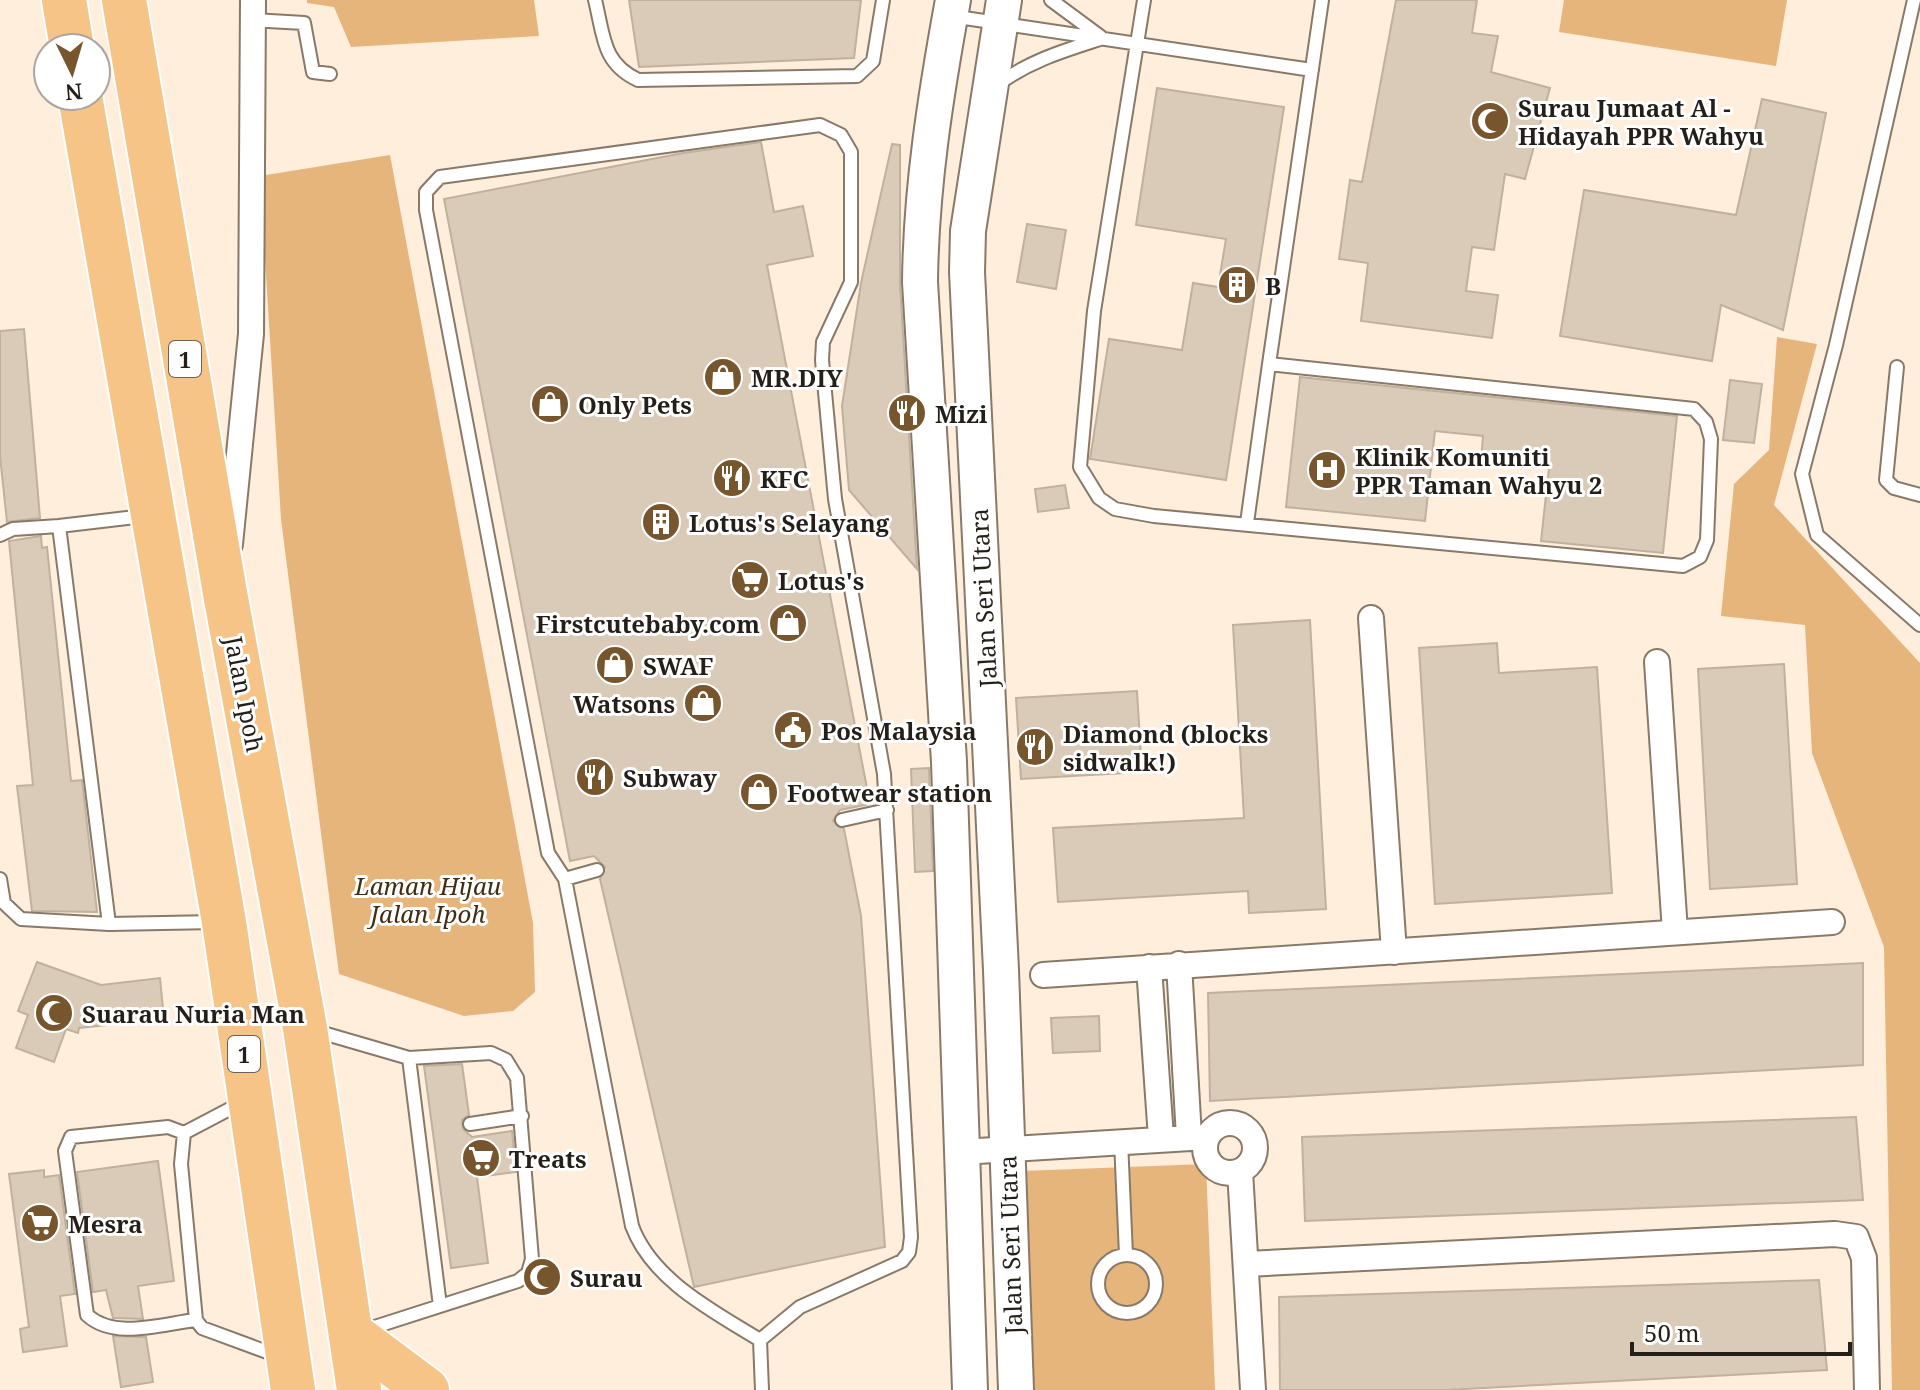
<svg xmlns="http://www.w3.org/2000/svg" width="1920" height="1390" font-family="'Noto Serif',serif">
	<rect width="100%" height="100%" fill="#feeedb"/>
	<path fill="#e5b57b" d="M 307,0 L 534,0 L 539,36 L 351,47 L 334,7 L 307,3 Z
		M 1564,0 L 1787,0 L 1776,66 L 1559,32 Z
		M 390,155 L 533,923 L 535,992 L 513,1011 L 464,1016 L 339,974 L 281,519 L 260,176 Z
		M 1777,337 L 1817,344 L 1774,505 L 1920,663 L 1920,1390 L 1892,1390 L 1884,947 L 1812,753 L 1805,625 L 1721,616 L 1734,484 L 1769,450 Z
		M 1206,1164 L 1215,1390 L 1031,1390 L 1022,1171 Z"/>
	<path fill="#dacab8" stroke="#c0b09e" stroke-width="2" d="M 629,0 L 861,0 L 854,58 L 639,67 Z
		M 1396,0 L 1477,0 L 1472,33 L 1498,36 L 1491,72 L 1550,88 L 1525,179 L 1505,174 L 1494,250 L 1472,247 L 1466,291 L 1498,295 L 1492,338 L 1361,321 L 1368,263 L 1339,259 L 1350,180 L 1362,182 Z
		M 1157,88 L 1284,107 L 1226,480 L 1090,459 L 1109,339 L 1182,350 L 1193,283 L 1218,287 L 1226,239 L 1136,225 Z
		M 1762,99 L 1826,113 L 1783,330 L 1721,305 L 1712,361 L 1560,336 L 1584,190 L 1736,215 Z
		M 761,142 L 774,212 L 803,206 L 813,256 L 767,265 L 870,804 L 840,810 L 833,821 L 844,829 L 861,916 L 885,1247 L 694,1287 L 600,879 L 605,867 L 594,856 L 570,861 L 444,199 L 683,153 Z
		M 892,144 L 900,145 L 900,283 L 917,569 L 849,490 L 842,406 L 861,283 Z
		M 1027,224 L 1066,230 L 1056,289 L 1017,282 Z
		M 24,329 L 40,518 L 7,522 L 0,456 L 0,331 Z
		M 1300,377 L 1677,416 L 1663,553 L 1541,541 L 1549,468 L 1481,461 L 1483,436 L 1435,431 L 1425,521 L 1286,507 Z
		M 1730,380 L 1762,384 L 1754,443 L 1723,440 Z
		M 1065,485 L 1069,508 L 1038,512 L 1035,489 Z
		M 41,536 L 42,548 L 47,547 L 71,781 L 82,780 L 97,912 L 32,911 L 17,786 L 33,785 L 9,541 Z
		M 1310,620 L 1326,909 L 1249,913 L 1248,891 L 1058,902 L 1053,828 L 1244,818 L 1233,625 Z
		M 1497,643 L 1499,673 L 1597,667 L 1612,893 L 1435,904 L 1419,648 Z
		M 1784,664 L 1797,884 L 1710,889 L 1698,669 Z
		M 1137,691 L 1142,772 L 1021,779 L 1016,698 Z
		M 929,768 L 933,871 L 915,872 L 911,769 Z
		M 37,962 L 101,985 L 160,978 L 164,1019 L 79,1028 L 78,1033 L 66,1029 L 54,1062 L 16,1048 L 28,1015 L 18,1011 Z
		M 1863,963 L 1863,1065 L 1210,1101 L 1208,993 Z
		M 1099,1016 L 1100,1051 L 1053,1053 L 1051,1018 Z
		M 462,1064 L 469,1115 L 462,1120 L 463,1129 L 472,1137 L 512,1131 L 516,1172 L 477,1177 L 488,1263 L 451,1268 L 424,1066 Z
		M 1856,1117 L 1863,1200 L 1305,1221 L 1302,1137 Z
		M 158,1161 L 174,1281 L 138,1286 L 143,1319 L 113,1318 L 106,1290 L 93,1292 L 77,1172 Z
		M 44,1170 L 44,1177 L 59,1175 L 75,1294 L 60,1296 L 67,1346 L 23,1352 L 20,1329 L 29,1327 L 9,1174 Z
		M 1819,1280 L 1827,1370 L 1445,1390 L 1280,1390 L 1279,1297 Z
		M 113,1336 L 146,1337 L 153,1382 L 121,1387 Z"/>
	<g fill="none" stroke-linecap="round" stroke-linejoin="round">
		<g stroke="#887969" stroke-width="16">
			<path id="lane" d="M 595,0 C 604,36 602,63 638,80 L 857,76 L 873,61 L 883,0
				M 1051,0 L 1101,37
				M 1144,0 L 1094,311 L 1080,467 L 1099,498 L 1115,509 L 1154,516 L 1683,566 L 1700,557 L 1707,540 L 1711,439 L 1706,422 L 1694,409 L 1269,364 L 1322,0
				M 1914,0 L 1836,345 L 1802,474 L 1817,535 L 1920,625
				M 951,16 L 1312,70
				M 252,20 L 304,23 L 313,72 L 330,74
				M 997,85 C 1029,61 1063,51 1100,39
				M 1897,367 L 1886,480 L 1894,488 L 1920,495
				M 144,516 L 59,526 L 109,924 L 216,922
				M 1247,523 L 1269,364
				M 0,535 L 13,529 L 59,526
				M 842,820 L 887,810
				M 0,879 L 4,903 L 21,919 L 109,924
				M 565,879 L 597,870
				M 316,1031 L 409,1058 L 491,1053 L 506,1060 L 517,1078 L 532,1259 L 528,1273 L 518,1281 L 362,1331
				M 409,1058 L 440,1306
				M 243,1102 L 184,1133 L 181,1164 L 196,1320 L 202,1328 L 278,1356
				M 470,1124 L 522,1116
				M 184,1133 L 168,1127 L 71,1137 L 65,1151 L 87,1315 C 114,1340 161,1324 196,1320
				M 1121,1141 L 1126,1255
				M1098 1284a29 29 0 1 1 58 0a29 29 0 1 1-58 0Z
				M 760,1340 L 800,1307 L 902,1261 L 909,1252 L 911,1237 L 884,774 L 835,499 L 822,360 L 823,342 L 851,282 L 851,152 L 841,135 L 820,125 L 440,177 L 426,192 L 426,210 L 548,853 L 565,879 L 632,1226 C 652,1280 713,1311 760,1340 L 762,1390"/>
		</g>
		<g stroke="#887969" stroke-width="28">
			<path id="street" d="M 230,544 L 251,334 L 253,0
				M 1371,618 L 1394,952
				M 1657,662 L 1675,932
				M 1179,964 L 1189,1137
				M 1149,967 L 1161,1138
				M 1043,975 L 1832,922
				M1205 1148a25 25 0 1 1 50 0a25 25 0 1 1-50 0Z
				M 962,1152 L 1207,1137
				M 1240,1171 L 1253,1390
				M 1247,1264 L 1835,1234 L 1856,1237 L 1864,1258 L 1867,1390"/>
		</g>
		<g stroke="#887969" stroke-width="38">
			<path id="secondary" d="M 953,0 C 936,93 921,187 920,282 L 949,762 L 970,1390
				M 1004,0 L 968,231 L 967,272 L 1001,970 L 1016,1390"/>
		</g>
		<g stroke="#fff" stroke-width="48">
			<path id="highway" d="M 64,0 L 72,48
				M 124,0 L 225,593 L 305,1028 L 359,1390
				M 80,96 L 224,922 L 293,1390
				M 352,1334 L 427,1390"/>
		</g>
		<use href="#lane" stroke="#fff" stroke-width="12"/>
		<use href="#street" stroke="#fff" stroke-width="24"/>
		<use href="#secondary" stroke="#fff" stroke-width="34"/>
		<use href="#highway" stroke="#f7c487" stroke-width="44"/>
	</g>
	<defs>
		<g id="mosque-disc" transform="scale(2)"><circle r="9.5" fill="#77562d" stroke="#fff"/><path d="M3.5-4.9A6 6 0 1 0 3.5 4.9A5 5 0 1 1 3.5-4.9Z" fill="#fff"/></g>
		<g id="building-disc" transform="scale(2)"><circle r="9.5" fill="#77562d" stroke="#fff"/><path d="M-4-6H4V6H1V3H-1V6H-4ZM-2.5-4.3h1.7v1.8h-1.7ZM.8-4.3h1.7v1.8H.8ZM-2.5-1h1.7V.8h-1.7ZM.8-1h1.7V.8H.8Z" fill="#fff"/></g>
		<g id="shop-disc" transform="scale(2)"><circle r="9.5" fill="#77562d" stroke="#fff"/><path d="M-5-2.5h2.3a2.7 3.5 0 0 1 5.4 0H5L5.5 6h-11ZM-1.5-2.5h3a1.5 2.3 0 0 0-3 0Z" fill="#fff"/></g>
		<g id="restaurant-disc" transform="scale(2)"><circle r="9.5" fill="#77562d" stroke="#fff"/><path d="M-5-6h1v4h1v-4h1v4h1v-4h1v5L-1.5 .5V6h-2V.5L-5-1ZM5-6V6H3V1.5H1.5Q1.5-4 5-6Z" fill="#fff"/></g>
		<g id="hospital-disc" transform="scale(2)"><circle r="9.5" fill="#77562d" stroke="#fff"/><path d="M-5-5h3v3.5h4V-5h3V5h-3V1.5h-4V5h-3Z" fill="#fff"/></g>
		<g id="supermarket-disc" transform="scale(2)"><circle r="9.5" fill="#77562d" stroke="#fff"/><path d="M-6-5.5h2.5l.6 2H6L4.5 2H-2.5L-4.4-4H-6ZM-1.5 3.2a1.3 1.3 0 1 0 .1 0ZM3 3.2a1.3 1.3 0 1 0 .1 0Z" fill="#fff"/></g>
		<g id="civic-disc" transform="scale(2)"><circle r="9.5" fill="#77562d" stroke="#fff"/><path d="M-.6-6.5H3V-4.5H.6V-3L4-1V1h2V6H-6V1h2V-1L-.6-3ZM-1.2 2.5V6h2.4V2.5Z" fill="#fff"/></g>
	</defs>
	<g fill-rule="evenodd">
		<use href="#mosque-disc" x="1490" y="121"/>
		<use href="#building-disc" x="1237" y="285"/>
		<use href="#shop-disc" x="723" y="377"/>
		<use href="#shop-disc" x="550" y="404"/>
		<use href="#restaurant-disc" x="907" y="413"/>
		<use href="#hospital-disc" x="1327" y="470"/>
		<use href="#restaurant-disc" x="732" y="478"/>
		<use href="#building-disc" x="661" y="522"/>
		<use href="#supermarket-disc" x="750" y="580"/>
		<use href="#shop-disc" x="788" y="623"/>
		<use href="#shop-disc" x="615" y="665"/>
		<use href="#shop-disc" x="703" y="703"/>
		<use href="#civic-disc" x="793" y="730"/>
		<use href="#restaurant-disc" x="1035" y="747"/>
		<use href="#restaurant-disc" x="595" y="777"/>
		<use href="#shop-disc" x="759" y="792"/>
		<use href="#mosque-disc" x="54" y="1013"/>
		<use href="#supermarket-disc" x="481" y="1158"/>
		<use href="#supermarket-disc" x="40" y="1223"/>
		<use href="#mosque-disc" x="542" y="1277"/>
	</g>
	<g text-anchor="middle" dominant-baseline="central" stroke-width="6" stroke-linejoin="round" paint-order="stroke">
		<g fill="#fff" stroke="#66625e" stroke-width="2">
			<rect x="169" y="341" width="32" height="36" rx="6"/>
			<rect x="228" y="1036" width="32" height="36" rx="6"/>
		</g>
		<g font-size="22" font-weight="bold" fill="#251f19">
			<text x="185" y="359">1</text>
			<text x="244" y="1054">1</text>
		</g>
		<g font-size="24" font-weight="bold" fill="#251f19" stroke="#fff" text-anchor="start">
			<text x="1518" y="107">Surau Jumaat Al -<tspan x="1518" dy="28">Hidayah PPR Wahyu</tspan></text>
			<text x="1265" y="285">B</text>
			<text x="751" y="377">MR.DIY</text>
			<text x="578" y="404">Only Pets</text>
			<text x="935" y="413">Mizi</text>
			<text x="1355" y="456">Klinik Komuniti<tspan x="1355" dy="28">PPR Taman Wahyu 2</tspan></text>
			<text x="760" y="478">KFC</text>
			<text x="689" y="522">Lotus's Selayang</text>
			<text x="778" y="580">Lotus's</text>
			<text x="760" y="623" text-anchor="end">Firstcutebaby.com</text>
			<text x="643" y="665">SWAF</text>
			<text x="675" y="703" text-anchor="end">Watsons</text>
			<text x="821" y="730">Pos Malaysia</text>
			<text x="1063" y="733">Diamond (blocks<tspan x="1063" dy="28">sidwalk!)</tspan></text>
			<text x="623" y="777">Subway</text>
			<text x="787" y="792">Footwear station</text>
			<text x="82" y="1013">Suarau Nuria Man</text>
			<text x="509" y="1158">Treats</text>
			<text x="68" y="1223">Mesra</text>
			<text x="570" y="1277">Surau</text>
		</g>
		<g font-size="24" fill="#251f19" stroke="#fff">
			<text transform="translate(983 598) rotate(-93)">Jalan Seri Utara</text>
			<text transform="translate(245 694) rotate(79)">Jalan Ipoh</text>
			<text transform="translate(1010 1245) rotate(-92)">Jalan Seri Utara</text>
		</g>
		<g font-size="24" font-style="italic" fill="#432d11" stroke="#fff">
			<text x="428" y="885">Laman Hijau<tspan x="428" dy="28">Jalan Ipoh</tspan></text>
		</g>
	</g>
	<g transform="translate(72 72) rotate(175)"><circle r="38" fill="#ffffff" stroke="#a8a5a3" stroke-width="2"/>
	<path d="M0-6L14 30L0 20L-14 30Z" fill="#77562d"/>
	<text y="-12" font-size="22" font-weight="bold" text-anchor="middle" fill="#251f19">N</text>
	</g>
	<path d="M1632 1342v12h218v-12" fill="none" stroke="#251f19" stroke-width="4"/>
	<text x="1644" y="1342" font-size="24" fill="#251f19" stroke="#ffffff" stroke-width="6" paint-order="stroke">50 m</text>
</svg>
